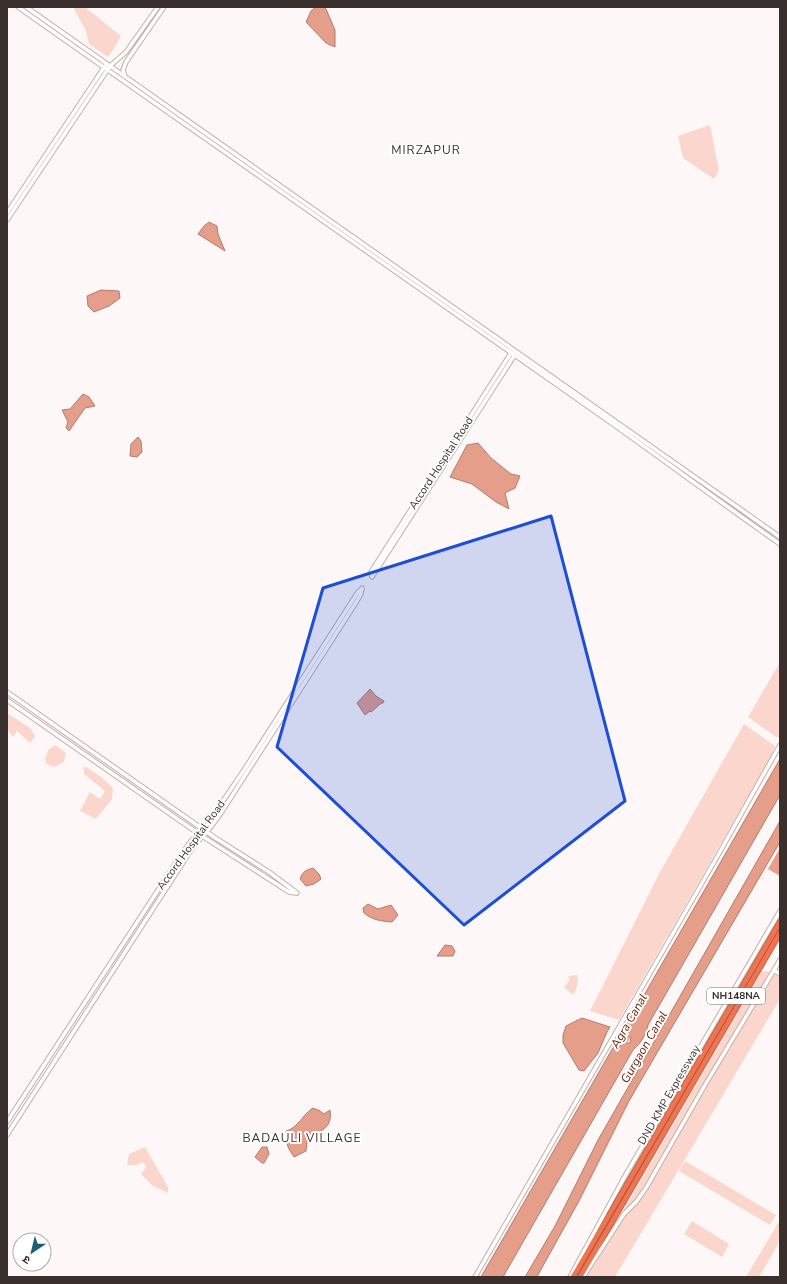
<svg xmlns="http://www.w3.org/2000/svg" width="787" height="1284" font-family="'Nunito Sans','Noto Sans Devanagari',sans-serif">
	<rect width="100%" height="100%" fill="#fdf8f7"/>
	<path fill="#fad6cc" d="M 73,7 L 85,7 L 121,36 L 113,50 L 108,57 L 89,44 L 86,31 Z
		M 710,125 L 719,170 L 714,179 L 683,158 L 678,136 Z
		M 780,662 L 780,737 L 776,737 L 748,717 Z
		M 7,713 L 30,728 L 35,736 L 30,743 L 17,731 L 13,737 L 7,729 Z
		M 744,724 L 775,746 L 771,757 L 619,1020 L 590,1011 L 660,872 Z
		M 55,745 L 66,753 L 64,762 L 54,767 L 47,764 L 45,760 L 48,750 Z
		M 84,766 L 100,776 L 113,788 L 112,799 L 96,819 L 80,811 L 90,792 L 100,799 L 105,791 L 84,774 Z
		M 762,971 L 770,972 L 780,977 L 780,999 L 615,1277 L 585,1277 Z
		M 577,975 C 579,983 577,988 573,995 L 564,987 L 570,979 L 568,976 Z
		M 145,1147 L 168,1187 L 168,1193 L 153,1186 L 141,1174 L 146,1167 L 143,1162 L 137,1165 L 127,1165 L 129,1154 Z
		M 685,1161 L 776,1215 L 770,1225 L 679,1171 Z
		M 780,1220 L 780,1241 L 759,1277 L 746,1277 Z
		M 692,1221 L 729,1244 L 722,1257 L 684,1234 Z"/>
	<path fill="#e6a08b" d="M 780,848 L 780,876 L 768,869 Z"/>
	<path fill="#e49e8a" stroke="#b17d6e" d="M 316,7 L 324,7 L 326,9 L 335,30 L 335,47 L 326,43 L 306,22 L 311,11 Z
		M 209,222 L 217,226 L 218,234 L 225,251 L 198,234 L 204,226 Z
		M 101,290 L 119,291 L 120,298 L 109,306 L 94,312 L 88,306 L 87,296 Z
		M 83,394 L 89,397 L 95,406 L 85,408 L 69,431 L 66,428 L 68,422 L 62,410 L 70,409 Z
		M 138,437 L 141,441 L 142,452 L 137,457 L 130,456 L 131,444 Z
		M 478,443 L 491,458 L 511,474 L 520,476 L 515,488 L 505,493 L 509,509 L 496,502 L 472,484 L 450,477 L 467,445 Z
		M 370,689 L 376,696 L 384,701 L 383,703 C 378,704 376,709 371,712 L 370,711 L 365,715 L 357,703 Z
		M 780,759 L 780,795 L 648,1025 C 646,1035 641,1043 633,1050 L 503,1277 L 481,1277 L 618,1039 L 627,1043 L 630,1043 L 631,1035 L 626,1030 L 630,1014 L 636,1009 Z
		M 780,821 L 780,842 L 629,1101 L 579,1201 L 539,1273 L 537,1277 L 525,1277 L 555,1226 L 598,1140 Z
		M 313,868 L 319,874 L 321,879 L 314,884 L 306,886 L 300,879 C 303,871 306,870 313,868 Z
		M 368,904 L 378,909 L 391,905 L 398,915 L 392,922 C 381,921 372,920 364,913 L 363,908 Z
		M 445,945 L 452,946 L 455,951 L 453,956 L 437,956 Z
		M 582,1018 L 610,1027 L 607,1032 L 598,1053 L 584,1071 L 579,1070 L 563,1043 L 563,1035 L 566,1026 Z
		M 313,1108 L 320,1111 L 324,1114 L 330,1110 C 332,1123 327,1128 316,1134 L 314,1133 L 307,1142 L 306,1151 L 294,1157 C 291,1152 287,1148 287,1141 C 287,1137 288,1136 286,1131 C 298,1128 303,1114 313,1108 Z
		M 262,1147 L 267,1147 L 269,1154 L 264,1163 L 262,1163 L 255,1157 Z"/>
	<g fill="none" stroke-linecap="round" stroke-linejoin="round">
		<path stroke="#e49e8a" stroke-width="3" d="M 624,1046 L 632,1031"/>
		<g stroke="#c4aea8" stroke-width="5.5">
			<path id="secondary" d="M 18,7 C 209,143 401,277 593,410 C 656,454 717,500 780,544
				M 26,7 L 780,537
				M 125,77 L 123,70 L 126,62 L 164,7
				M 7,213 L 105,66
				M 7,220 L 110,66 L 126,52 L 158,7
				M 372,577 L 371,572 L 511,353
				M 372,577 L 514,356
				M 7,692 L 214,837 L 269,872 L 297,893
				M 7,700 L 199,834 L 289,892 L 296,893
				M 774,970 L 780,974
				M 7,1122 L 177,861 L 191,841 L 204,829 L 244,770 L 358,592 L 362,589
				M 7,1135 L 191,850 L 197,842 L 207,832 L 221,813 L 357,601 L 361,594 L 362,588
				M 475,1277 L 717,857 L 780,745
				M 570,1277 L 625,1176 L 780,911
				M 583,1277 L 624,1214 L 636,1202 L 646,1188 L 705,1085 L 780,960"/>
		</g>
		<g stroke="#b15c43" stroke-width="6">
			<path id="highway" d="M 573,1277 L 780,922
				M 580,1277 L 780,933"/>
		</g>
		<use href="#secondary" stroke="#fff" stroke-width="3.5"/>
		<use href="#highway" stroke="#f1734f" stroke-width="4.5"/>
	</g>
	<path fill="#1d4ed8" fill-opacity="0.2" stroke="#1d4ed8" stroke-width="3" stroke-linejoin="round" d="M 551,516 L 625,801 L 464,925 L 277,747 L 323,588 Z"/>
	<g text-anchor="middle" dominant-baseline="central" stroke-width="4" stroke-linejoin="round" paint-order="stroke">
		<rect fill="#fff" stroke="#746e6c" stroke-width="1" x="707" y="988" width="58" height="16" rx="3"/>
		<g font-size="10" font-weight="bold" fill="#39302d">
			<text x="736" y="996">NH148NA</text>
		</g>
		<g font-size="11" fill="#39302d" stroke="#fff">
			<text transform="translate(441 463) rotate(-57)">Accord Hospital Road</text>
			<text transform="translate(191 845) rotate(-54)">Accord Hospital Road</text>
			<text transform="translate(669 1095) rotate(-60)">DND KMP Expressway</text>
		</g>
		<g font-size="12" letter-spacing="1" fill="#39302d" stroke="#fff">
			<text x="426" y="150">MIRZAPUR</text>
			<text x="302" y="1138">BADAULI VILLAGE</text>
		</g>
		<g font-size="12" font-style="italic" fill="#712004" stroke="#fff">
			<text transform="translate(629 1021) rotate(-60)">Agra Canal</text>
			<text transform="translate(644 1047) rotate(-60)">Gurgaon Canal</text>
		</g>
	</g>
	<rect width="787" height="1284" fill="none" stroke="#39302d" stroke-width="16"/>
	<g transform="translate(32 1252) rotate(215)"><circle r="19" fill="#ffffff" stroke="#b0acab"/>
	<path d="M0-3L7 15L0 10L-7 15Z" fill="#1a6171"/>
	<text y="-6" font-size="11" font-weight="bold" text-anchor="middle" fill="#39302d">उ</text>
	</g>
</svg>
